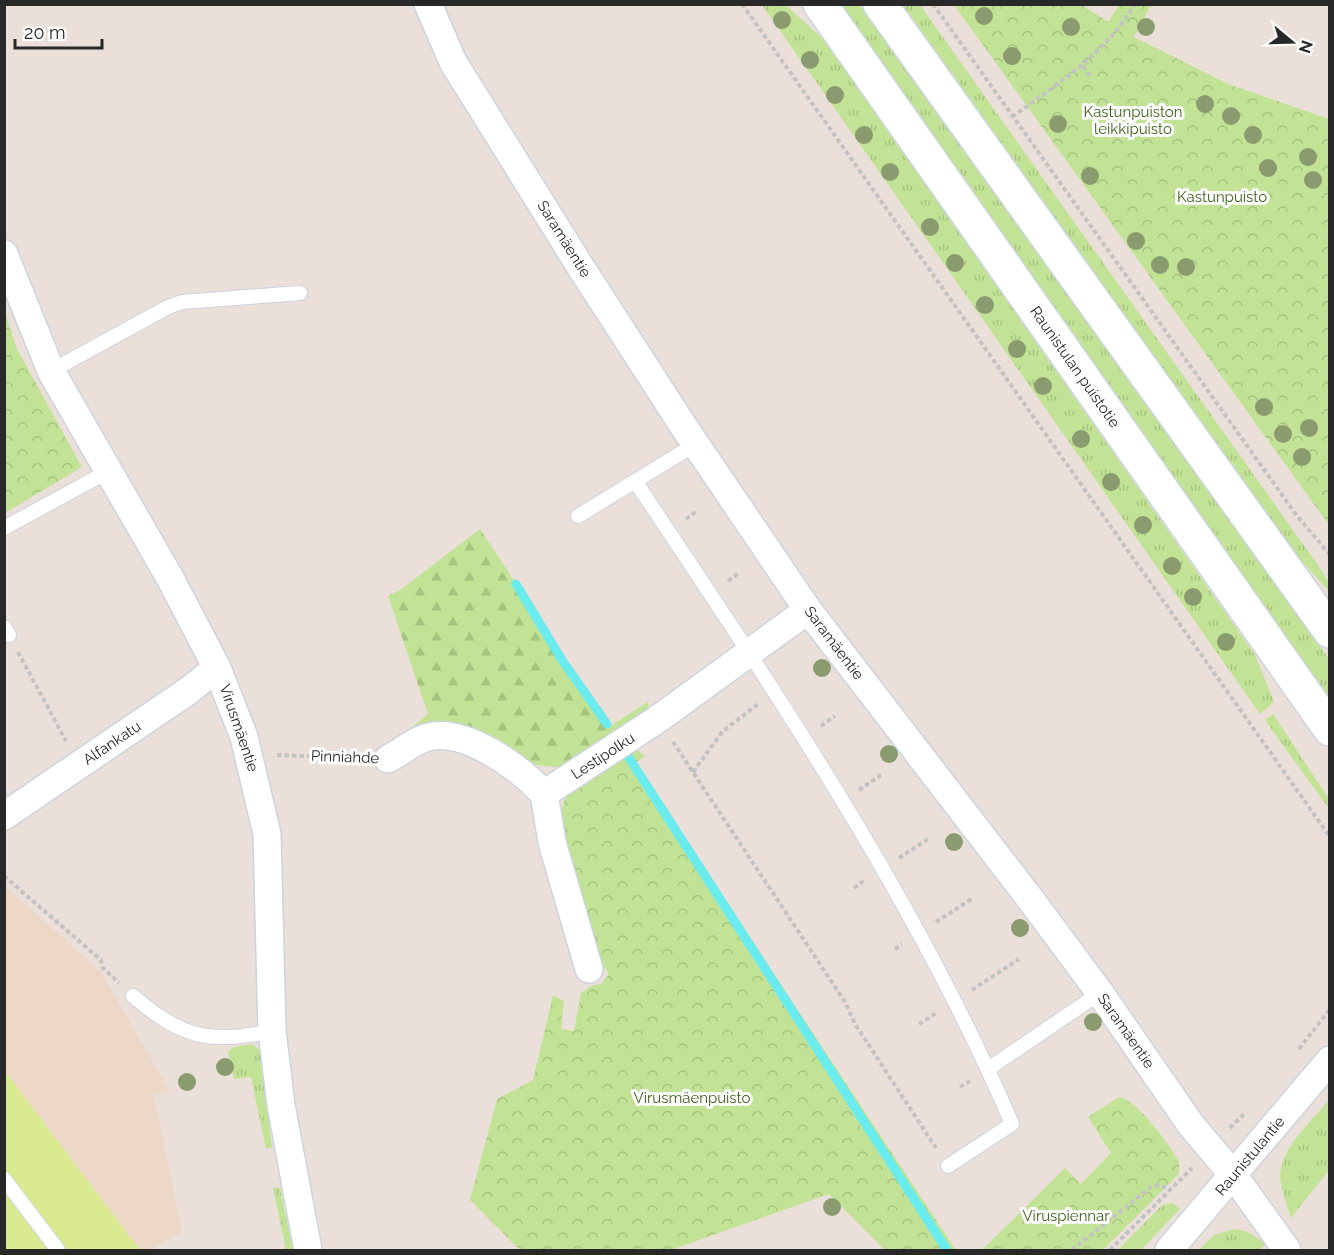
<svg xmlns="http://www.w3.org/2000/svg" width="1334" height="1255" font-family="Raleway,sans-serif">
	<defs>
		<pattern id="grass-tufts" width="24" height="20" patternUnits="userSpaceOnUse" patternTransform="scale(1.5)"><rect width="24" height="20" fill="#c2e395"/><path d="M3 7l-1-3M5 7V3M7 7l1-3M15 17l-1-3M17 17v-4M19 17l1-3" fill="none" stroke="#a7c380"/></pattern>
		<pattern id="forest-firs" width="22" height="20" patternUnits="userSpaceOnUse" patternTransform="scale(1.5)"><rect width="22" height="20" fill="#c2e395"/><path d="M5 1l3.5 6h-7zM16 11l3.5 6h-7z" fill="#a7c380"/></pattern>
		<pattern id="park-crowns" width="20" height="18" patternUnits="userSpaceOnUse" patternTransform="scale(1.5)"><rect width="20" height="18" fill="#c2e395"/><path d="M2 6a3 3 0 1 1 6 0M12 15a3 3 0 1 1 6 0" fill="none" stroke="#a7c380"/></pattern>
	</defs>
	<rect width="100%" height="100%" fill="#ebdfd9"/>
	<path fill="#edd8c8" d="M 5,886 L 101,972 L 170,1092 L 154,1095 L 182,1232 L 151,1250 L 140,1250 L 5,1071 Z"/>
	<path fill="url(#grass-tufts)" d="M 762,5 L 786,5 L 825,41 L 1255,655 L 1274,702 L 1260,714 Z
		M 842,5 L 860,5 L 1329,659 L 1329,699 Z
		M 903,5 L 920,5 L 1322,571 L 1329,583 L 1329,591 L 1297,556 Z
		M 1273,714 L 1329,799 L 1329,809 L 1265,720 Z
		M 252,1044 L 260,1050 L 272,1147 L 266,1149 L 251,1077 L 234,1079 L 228,1052 L 234,1047 Z
		M 1329,1100 L 1329,1170 L 1291,1218 C 1287,1205 1281,1190 1280,1177 C 1280,1148 1312,1121 1329,1100 Z
		M 273,1188 L 280,1188 L 293,1250 L 286,1250 Z
		M 1173,1203 L 1180,1209 L 1141,1250 L 1118,1250 L 1162,1205 Z
		M 1235,1229 L 1248,1232 L 1266,1244 L 1260,1250 L 1199,1250 L 1214,1235 Z"/>
	<path fill="url(#forest-firs)" d="M 480,529 L 610,726 L 648,702 L 651,720 L 564,768 L 537,765 L 421,726 L 409,730 L 428,714 L 388,596 L 400,590 Z"/>
	<path fill="url(#park-crowns)" d="M 954,5 L 1082,5 L 1108,22 L 1119,5 L 1151,5 L 1134,37 L 1228,84 L 1329,119 L 1329,525 Z
		M 4,310 L 17,349 L 82,467 L 5,513 Z
		M 635,748 L 645,756 L 635,763 L 956,1250 L 885,1250 L 829,1194 L 671,1250 L 520,1250 L 470,1200 L 497,1099 L 533,1080 L 553,995 L 564,1001 L 561,1029 L 574,1031 L 581,993 L 591,986 L 601,984 L 609,974 L 599,961 C 587,924 544,829 567,796 C 577,783 619,759 635,748 Z
		M 1119,1097 C 1137,1100 1169,1144 1178,1160 C 1180,1164 1179,1169 1179,1174 L 1103,1250 L 982,1250 L 1065,1168 L 1081,1184 L 1111,1153 L 1088,1117 Z"/>
	<path fill="#daea90" d="M 5,1071 L 140,1250 L 5,1250 Z"/>
	<g fill="none" stroke-linecap="round" stroke-linejoin="round">
		<path stroke="#6aecef" stroke-width="9" d="M 516,584 L 562,660 L 607,724
			M 629,758 L 947,1250"/>
		<g stroke="#ccd4de" stroke-width="16">
			<path id="service" d="M 51,371 L 168,307 L 182,302 L 300,293
				M 635,481 C 773,688 914,895 1012,1124 L 948,1166
				M 578,516 L 696,444
				M 4,528 L 109,471
				M 4,627 L 9,635
				M 133,996 C 182,1038 209,1044 272,1031
				M 988,1069 L 1100,993
				M 4,1179 L 58,1250"/>
		</g>
		<g stroke="#ccd4de" stroke-width="30">
			<path id="minor" d="M 428,4 L 453,62 L 580,266 L 684,427 L 808,610 L 1031,900 L 1100,993 L 1191,1125 L 1234,1176 L 1287,1250
				M 4,254 L 51,371 L 170,578 L 217,668 L 244,737 L 267,834 L 272,1031 L 281,1105 L 308,1250
				M 388,759 C 402,752 413,741 428,737 C 465,727 520,768 544,794
				M 4,816 L 188,691 L 217,668
				M 589,969 L 552,842 L 544,794 L 658,719 L 808,610
				M 1169,1250 L 1330,1060"/>
		</g>
		<g stroke="#ccd4de" stroke-width="36">
			<path id="secondary" d="M 820,4 L 1330,729
				M 880,4 L 1330,631"/>
		</g>
		<path stroke="#c3c3c3" stroke-width="4" stroke-dasharray="4.5 3" stroke-linecap="butt" d="M 742,4 L 1330,837
			M 933,4 L 1297,516 L 1330,555
			M 1083,66 L 1090,76
			M 1012,117 C 1059,83 1105,54 1135,4
			M 686,519 L 697,511
			M 728,581 L 739,573
			M 18,652 L 66,741
			M 821,726 L 835,716
			M 673,742 L 845,1002 L 855,1024 L 936,1148
			M 277,755 L 360,758
			M 693,772 L 722,732 L 758,704
			M 859,790 L 881,775
			M 899,858 L 928,839
			M 4,876 L 101,960 L 102,967 L 119,983
			M 854,888 L 865,880
			M 936,922 L 973,898
			M 895,949 L 902,944
			M 972,990 L 1019,959
			M 919,1024 L 938,1012
			M 1299,1049 L 1330,1009
			M 960,1087 L 970,1081
			M 1230,1128 L 1244,1114
			M 1072,1250 L 1151,1187 L 1158,1185 L 1171,1189
			M 1110,1250 L 1192,1168"/>
		<use href="#service" stroke="#fff" stroke-width="14"/>
		<use href="#minor" stroke="#fff" stroke-width="27"/>
		<use href="#secondary" stroke="#fff" stroke-width="33"/>
	</g>
	<g fill="#8a9c6f">
		<circle cx="984" cy="16" r="9"/>
		<circle cx="782" cy="20" r="9"/>
		<circle cx="1071" cy="27" r="9"/>
		<circle cx="1146" cy="27" r="9"/>
		<circle cx="1012" cy="56" r="9"/>
		<circle cx="810" cy="60" r="9"/>
		<circle cx="835" cy="95" r="9"/>
		<circle cx="1205" cy="104" r="9"/>
		<circle cx="1231" cy="116" r="9"/>
		<circle cx="1058" cy="124" r="9"/>
		<circle cx="864" cy="135" r="9"/>
		<circle cx="1253" cy="135" r="9"/>
		<circle cx="1308" cy="157" r="9"/>
		<circle cx="1268" cy="168" r="9"/>
		<circle cx="890" cy="172" r="9"/>
		<circle cx="1090" cy="176" r="9"/>
		<circle cx="1313" cy="180" r="9"/>
		<circle cx="930" cy="227" r="9"/>
		<circle cx="1136" cy="241" r="9"/>
		<circle cx="955" cy="263" r="9"/>
		<circle cx="1160" cy="265" r="9"/>
		<circle cx="1186" cy="267" r="9"/>
		<circle cx="985" cy="305" r="9"/>
		<circle cx="1017" cy="349" r="9"/>
		<circle cx="1043" cy="386" r="9"/>
		<circle cx="1264" cy="407" r="9"/>
		<circle cx="1309" cy="428" r="9"/>
		<circle cx="1283" cy="434" r="9"/>
		<circle cx="1081" cy="439" r="9"/>
		<circle cx="1302" cy="457" r="9"/>
		<circle cx="1111" cy="482" r="9"/>
		<circle cx="1143" cy="525" r="9"/>
		<circle cx="1172" cy="566" r="9"/>
		<circle cx="1193" cy="597" r="9"/>
		<circle cx="1226" cy="642" r="9"/>
		<circle cx="822" cy="668" r="9"/>
		<circle cx="889" cy="754" r="9"/>
		<circle cx="954" cy="842" r="9"/>
		<circle cx="1020" cy="928" r="9"/>
		<circle cx="1093" cy="1022" r="9"/>
		<circle cx="225" cy="1067" r="9"/>
		<circle cx="187" cy="1082" r="9"/>
		<circle cx="832" cy="1207" r="9"/>
	</g>
	<g text-anchor="middle" dominant-baseline="central" stroke-width="6" stroke-linejoin="round" paint-order="stroke">
		<g font-size="15" fill="#3b6519" stroke="#fff">
			<text x="1133" y="112">Kastunpuiston<tspan x="1133" dy="17">leikkipuisto</tspan></text>
			<text x="1222" y="197">Kastunpuisto</text>
			<text x="692" y="1098">Virusmäenpuisto</text>
			<text x="1066" y="1216">Viruspiennar</text>
		</g>
		<g font-size="15" fill="#282828" stroke="#fff">
			<text transform="translate(564 239) rotate(58)">Saramäentie</text>
			<text transform="translate(1075 367) rotate(55)">Raunistulan puistotie</text>
			<text transform="translate(834 643) rotate(53)">Saramäentie</text>
			<text transform="translate(239 728) rotate(71)">Virusmäentie</text>
			<text transform="translate(112 743) rotate(-34)">Alfankatu</text>
			<text transform="translate(603 756) rotate(-33)">Lestipolku</text>
			<text transform="translate(345 757) rotate(2)">Pinniahde</text>
			<text transform="translate(1126 1031) rotate(55)">Saramäentie</text>
			<text transform="translate(1250 1156) rotate(-50)">Raunistulantie</text>
		</g>
	</g>
	<rect width="1334" height="1255" fill="none" stroke="#282828" stroke-width="12"/>
	<g transform="translate(1292 42) rotate(109)" stroke="#ffffff" stroke-width="4.5" paint-order="stroke">
	<path d="M0-4.5L10 22L0 15L-10 22Z" fill="#282828"/>
	<text y="-9" font-size="16" font-weight="bold" text-anchor="middle" fill="#282828">N</text>
	</g>
	<path d="M15 39v9h87v-9" fill="none" stroke="#282828" stroke-width="3"/>
	<text x="24" y="39" font-size="18" fill="#282828" stroke="#ffffff" stroke-width="4.5" paint-order="stroke">20 m</text>
</svg>
